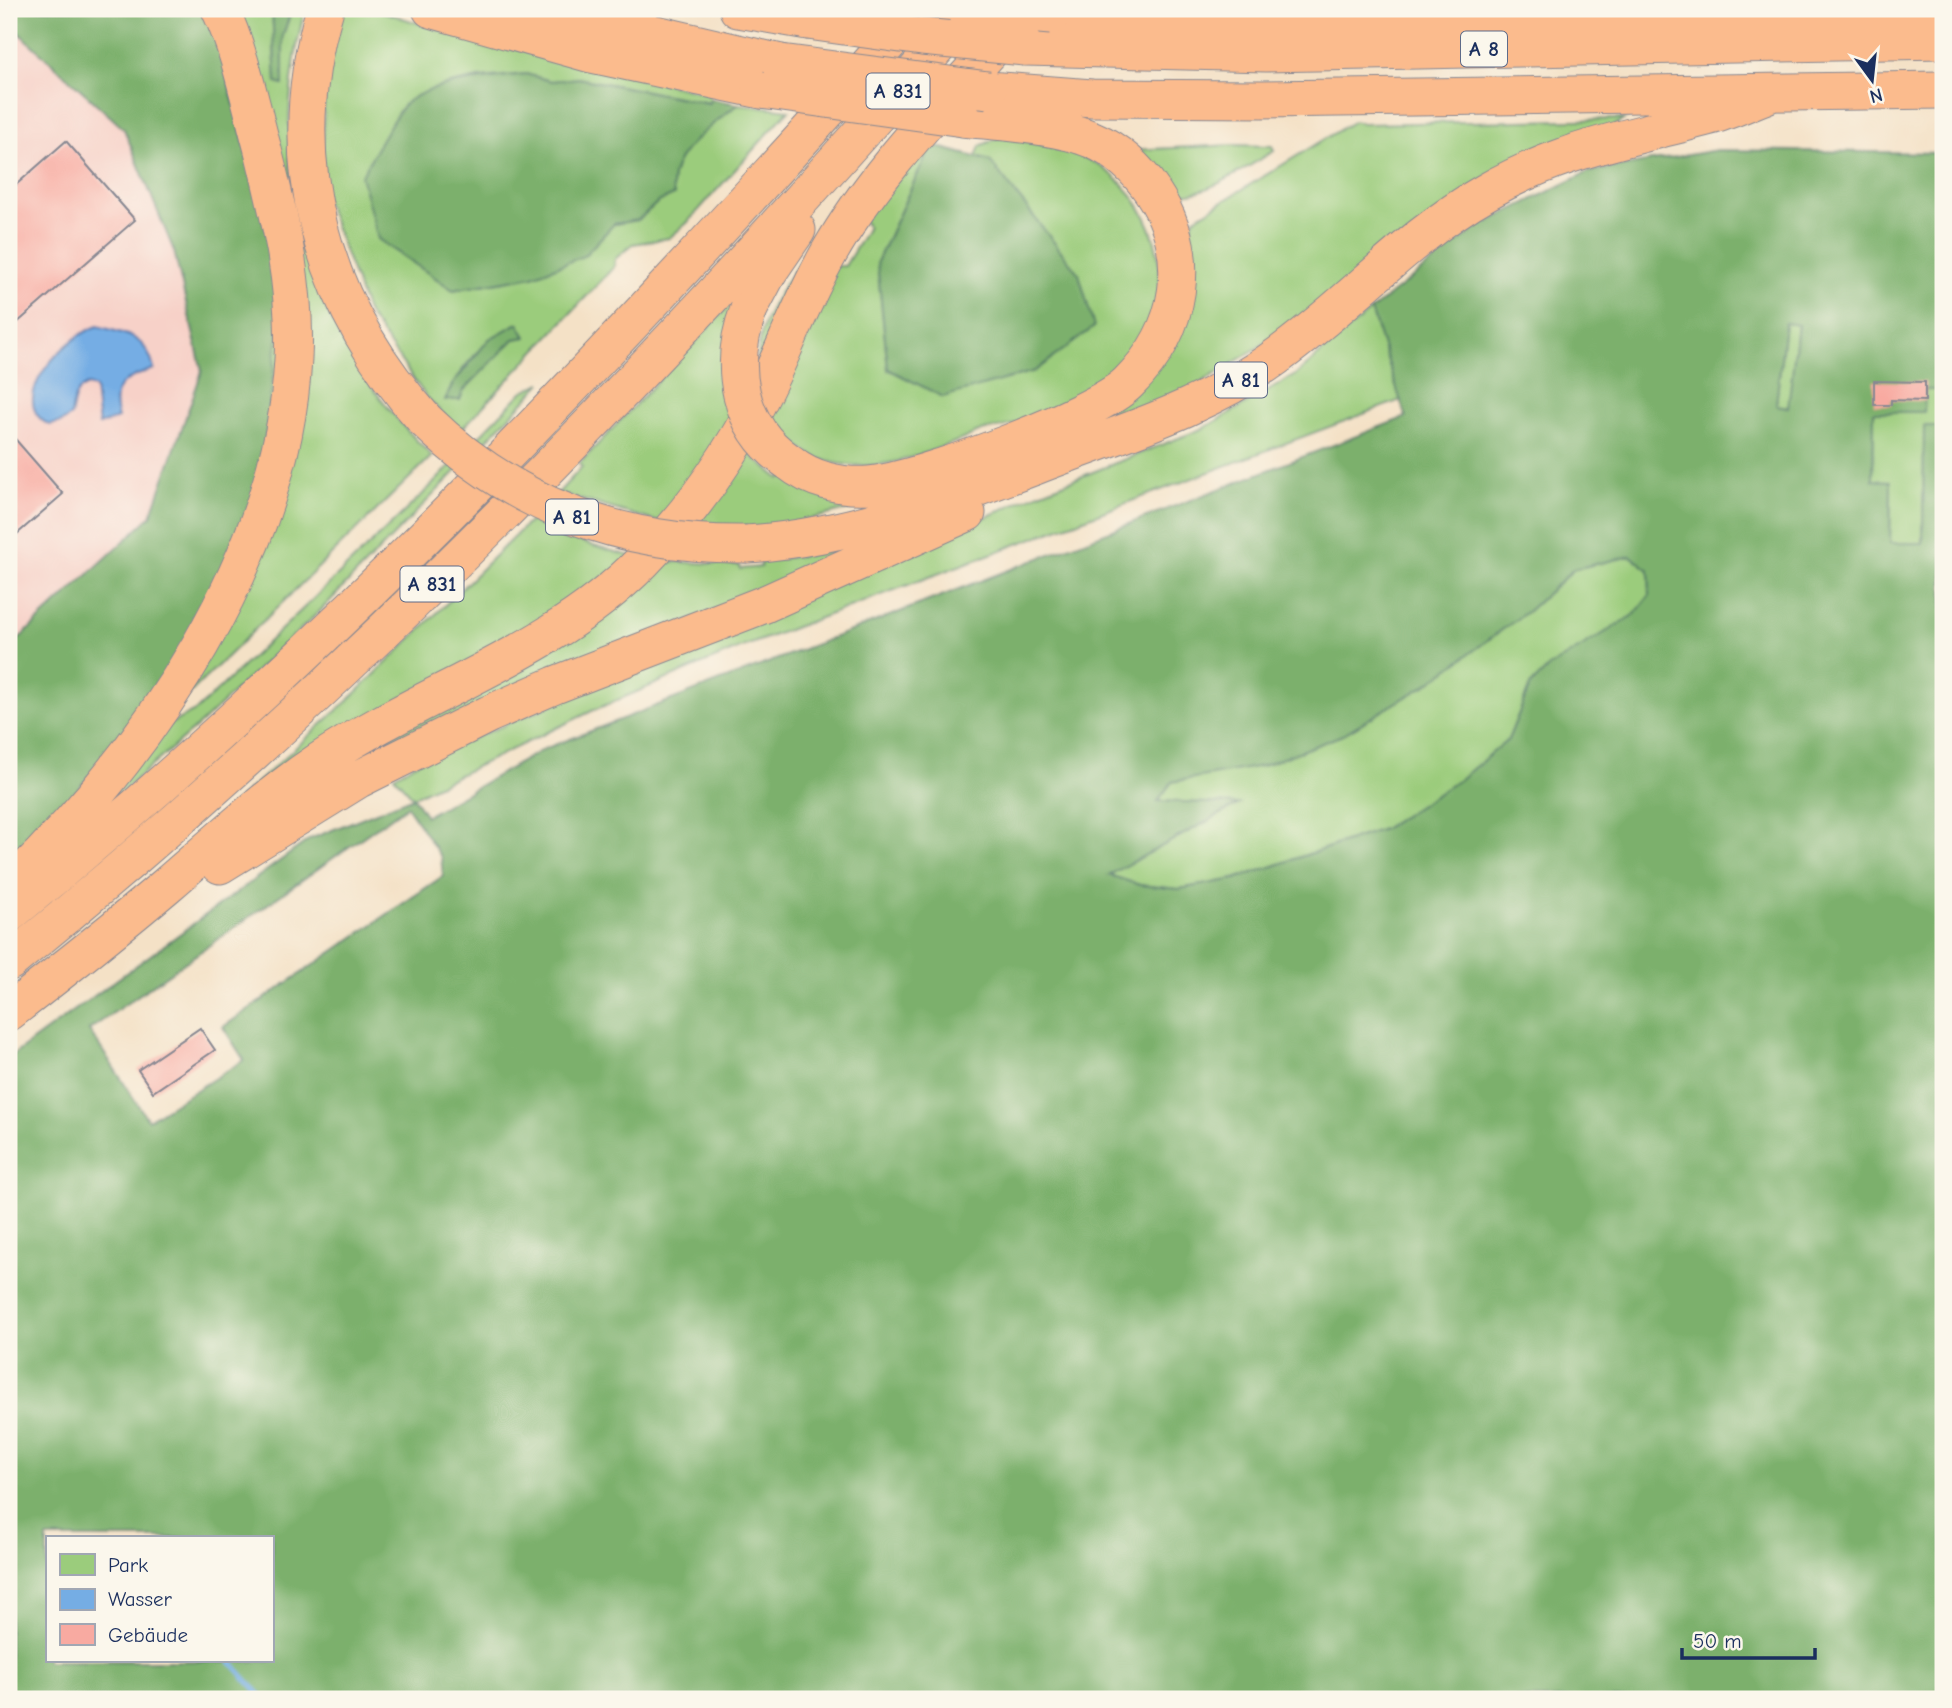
<svg xmlns="http://www.w3.org/2000/svg" width="1952" height="1708" font-family="'Comic Neue',sans-serif">
	<rect width="100%" height="100%" fill="#fbf7ec"/>
	<filter id="ink" filterUnits="userSpaceOnUse"><feTurbulence type="fractalNoise" baseFrequency=".0143" numOctaves="2"/><feDisplacementMap in="SourceGraphic" scale="14" xChannelSelector="R" yChannelSelector="G"/><feConvolveMatrix kernelMatrix="1 2 1 2 8 2 1 2 1" color-interpolation-filters="sRGB"/></filter>
	<filter id="wash" filterUnits="userSpaceOnUse"><feTurbulence type="fractalNoise" baseFrequency=".00686" numOctaves="4" result="noise"/><feDisplacementMap in="SourceGraphic" scale="28" xChannelSelector="R" yChannelSelector="G"/><feGaussianBlur stdDeviation="1.57" result="paint"/><feColorMatrix in="noise" values="0 0 0 0 0 0 0 0 0 0 0 0 0 0 0 0 0 1.4 0 .05"/><feComposite in="paint" operator="in"/></filter>
	<g filter="url(#wash)">
		<rect width="100%" height="100%" fill="#f4e1c6"/>
		<path fill="#f7d1c8" fill-rule="evenodd" d="M 9,24 L 124,129 L 174,251 L 202,371 L 151,516 L 9,648 ZM 98,326 L 138,339 L 126,379 L 118,388 L 114,405 L 117,419 L 96,407 L 95,388 L 88,384 L 79,388 L 74,397 L 86,330 Z"/>
		<path fill="#9bcc7c" stroke="#5b7e6d" stroke-width="2" fill-rule="evenodd" d="M 232,9 L 272,9 L 276,82 L 282,85 L 283,35 L 292,9 L 305,9 C 262,182 306,332 432,456 L 189,694 Z
			M 336,9 L 381,11 L 436,29 L 710,94 L 710,103 L 578,78 L 551,81 L 526,74 L 478,78 L 446,85 L 406,103 L 378,239 L 453,290 L 533,276 L 557,266 L 614,224 L 638,220 L 658,202 L 674,195 C 662,157 712,126 738,104 L 789,110 L 687,223 L 669,238 L 633,244 L 615,259 L 614,267 L 460,431 L 427,398 L 368,314 L 322,191 L 325,54 ZM 518,323 L 526,337 L 514,339 L 463,391 L 460,400 L 446,400 C 458,366 488,339 518,323 Z
			M 1625,119 L 1183,394 L 937,488 L 769,529 L 692,524 L 744,450 L 780,479 L 783,474 L 815,490 L 1115,407 L 1194,219 L 1354,121 L 1363,124 Z
			M 1000,137 C 1034,143 1070,147 1100,166 C 1164,207 1182,302 1127,359 C 1100,388 1026,426 990,429 C 979,430 965,439 955,442 C 913,458 872,474 827,461 C 800,454 782,430 767,406 L 830,266 L 845,266 L 868,228 L 861,215 L 925,144 L 931,145 L 877,262 L 888,369 L 990,161 L 976,157 L 980,146 Z
			M 1234,145 L 1272,146 L 1274,151 C 1252,163 1198,203 1176,191 C 1159,182 1146,163 1132,150 Z
			M 822,230 L 758,364 C 756,310 795,273 822,230 Z
			M 743,291 L 733,418 L 666,524 L 558,493 L 582,467 L 579,464 Z
			M 1371,310 L 1401,400 L 740,648 L 594,710 L 413,797 L 394,776 L 418,762 L 942,538 L 1022,500 L 1204,428 L 1297,374 Z
			M 1785,323 L 1798,324 L 1789,407 L 1776,405 Z
			M 542,383 L 322,609 L 201,723 L 98,812 L 152,733 L 197,710 L 425,492 L 523,391 Z
			M 1925,390 L 1943,390 L 1943,426 L 1924,426 L 1923,543 L 1890,543 L 1891,482 L 1873,481 L 1874,412 L 1924,412 Z
			M 530,521 L 593,546 L 634,557 L 168,863 L 355,694 Z
			M 887,536 L 429,732 L 317,776 L 659,561 L 739,565 L 740,569 L 761,567 L 760,562 L 831,551 Z
			M 1631,556 L 1649,570 L 1650,595 L 1635,614 L 1530,686 L 1508,740 L 1459,780 L 1383,829 L 1235,879 L 1179,889 L 1140,885 L 1108,875 L 1237,805 L 1157,801 L 1171,782 L 1340,736 L 1426,685 L 1528,611 L 1574,569 Z"/>
		<path fill="#7cb06c" stroke="#4c7065" stroke-width="2" fill-rule="evenodd" d="M 9,9 L 209,9 L 283,292 L 258,500 L 154,702 L 9,868 L 9,648 L 151,516 L 202,371 L 174,251 L 124,129 L 9,24 Z
			M 272,9 L 292,9 L 283,35 L 283,85 L 276,83 Z
			M 526,74 L 551,81 L 578,78 L 709,103 L 710,99 L 738,104 C 712,126 662,157 674,195 L 658,202 L 638,220 L 614,224 L 584,256 L 533,276 L 453,290 L 378,239 L 361,176 C 371,160 394,113 406,103 C 432,81 493,78 526,74 Z
			M 931,145 L 990,161 L 1079,274 L 1094,327 L 1035,371 L 943,397 L 888,369 L 877,262 Z
			M 1717,150 L 1943,153 L 1943,390 L 1925,390 L 1924,412 L 1874,412 L 1873,480 L 1891,481 L 1890,543 L 1923,543 L 1924,426 L 1943,426 L 1943,1699 L 9,1699 L 9,1058 L 310,839 L 413,797 L 426,816 L 544,749 L 1406,417 L 1371,310 L 1479,226 L 1588,172 ZM 1785,323 L 1798,325 L 1788,407 L 1776,405 ZM 1631,556 L 1649,570 L 1650,595 L 1635,614 L 1549,667 L 1530,686 L 1508,740 L 1459,780 L 1383,829 L 1235,879 L 1179,889 L 1140,885 L 1109,875 L 1239,804 L 1158,801 L 1172,782 L 1262,766 L 1340,736 L 1426,685 L 1528,611 L 1574,569 ZM 407,806 L 441,857 L 443,876 L 223,1027 L 244,1060 L 148,1120 L 89,1030 ZM 47,1538 L 271,1538 L 271,1661 L 47,1661 Z
			M 518,323 L 526,337 L 514,339 L 463,391 L 460,400 L 445,400 L 452,385 L 489,339 Z"/>
		<path fill="#75ade4" stroke="#486ea1" stroke-width="2" d="M 98,326 C 128,335 146,335 154,369 C 126,379 108,384 118,418 L 99,425 L 95,388 L 88,385 C 74,390 74,401 71,416 L 62,422 L 49,425 C 3,399 67,336 98,326 Z"/>
		<g fill="none" stroke-linecap="round" stroke-linejoin="round">
			<path stroke="#75ade4" stroke-width="5" d="M 230,1661 L 264,1699"/>
		</g>
		<g id="blocks">
			<path fill="#f8aaa1" d="M 66,141 L 135,220 L 9,330 L 9,191 Z
				M 1874,381 L 1925,382 L 1925,401 L 1891,400 L 1891,405 L 1874,405 Z
				M 9,432 L 63,494 L 9,541 Z
				M 200,1028 L 215,1050 L 153,1092 L 138,1070 Z"/>
		</g>
	</g>
	<g filter="url(#ink)">
		<use href="#blocks" fill-opacity="0" stroke="#888892" stroke-width="2"/>
		<g fill="none" stroke-linecap="round" stroke-linejoin="round">
			<g stroke="#888892" stroke-width="39">
				<path id="motorway" d="M 325,9 C 280,160 321,304 425,420
					M 431,9 L 591,54 L 761,90
					M 548,9 L 781,63
					M 738,9 L 808,21
					M 1051,16 L 1168,22 L 1421,22 L 1943,11
					M 1025,47 L 1266,53 L 1943,40
					M 988,90 L 1092,98 L 1262,99 L 1943,90
					M 749,309 L 769,271 L 797,230
					M 789,462 C 811,480 841,487 869,485 C 916,482 1096,415 1128,383 C 1182,330 1195,255 1152,191 C 1138,170 1117,150 1093,140 C 1060,125 1000,122 963,118
					M 747,544 C 858,537 961,494 1064,455 C 1137,428 1213,403 1276,357 C 1349,305 1408,236 1486,192 C 1561,149 1627,139 1707,117 C 1729,111 1750,101 1771,93
					M 220,865 L 359,779 L 489,714 L 555,685 L 765,604 L 967,513
					M 12,884 C 149,751 283,555 293,359 C 297,287 280,219 263,150 C 250,103 241,53 220,9
					M 9,914 C 341,643 634,328 919,9
					M 9,962 C 357,681 667,355 962,19
					M 9,1012 C 62,971 115,929 167,885 C 216,843 264,798 318,762 C 425,690 551,655 643,561 C 696,507 738,446 770,378 C 790,336 806,293 829,253 C 877,168 952,96 1015,23"/>
			</g>
			<use href="#motorway" stroke="#fbbb8d" stroke-width="37"/>
			<g stroke="#888892" stroke-width="39" stroke-linecap="butt">
				<path id="motorway-bridge" d="M 964,9 L 1051,16
					M 808,21 L 922,37 L 1025,47
					M 781,63 L 988,90
					M 761,90 L 963,118
					M 749,309 C 728,365 737,427 789,462
					M 425,420 C 513,506 624,546 747,544"/>
			</g>
			<use href="#motorway-bridge" stroke="#fbbb8d" stroke-width="37"/>
		</g>
	</g>
	<g text-anchor="middle" dominant-baseline="central" stroke-width="5" stroke-linejoin="round" paint-order="stroke">
		<g fill="#fbf7ec" stroke="#5e6b89" stroke-width="2">
			<rect x="1461" y="31.5" width="46" height="35" rx="5"/>
			<rect x="866.5" y="73.5" width="63" height="35" rx="5"/>
			<rect x="1215" y="362.5" width="52" height="35" rx="5"/>
			<rect x="546" y="499.5" width="52" height="35" rx="5"/>
			<rect x="400.5" y="566.5" width="63" height="35" rx="5"/>
		</g>
		<g font-size="21" font-weight="bold" fill="#1b2f5e">
			<text x="1484" y="49">A 8</text>
			<text x="898" y="91">A 831</text>
			<text x="1241" y="380">A 81</text>
			<text x="572" y="517">A 81</text>
			<text x="432" y="584">A 831</text>
		</g>
	</g>
	<rect width="1952" height="1708" fill="none" stroke="#fbf7ec" stroke-width="35"/>
	<rect x="46" y="1536" width="228" height="126" fill="#fbf7ec" stroke="#a1a7b3" stroke-width="2"/>
	<rect x="60" y="1554" width="35" height="21" fill="#9bcc7c" stroke="#a1a7b3" stroke-width="2"/>
	<text x="108" y="1572" font-size="21" fill="#1b2f5e">Park</text>
	<rect x="60" y="1589" width="35" height="21" fill="#75ade4" stroke="#a1a7b3" stroke-width="2"/>
	<text x="108" y="1606" font-size="21" fill="#1b2f5e">Wasser</text>
	<rect x="60" y="1624" width="35" height="21" fill="#f8aaa1" stroke="#a1a7b3" stroke-width="2"/>
	<text x="108" y="1642" font-size="21" fill="#1b2f5e">Gebäude</text>
	<g transform="translate(1872 80) rotate(165)" stroke="#fbf7ec" stroke-width="5" paint-order="stroke">
	<path d="M0-5L12 26L0 18L-12 26Z" fill="#1b2f5e"/>
	<text y="-10" font-size="19" font-weight="bold" text-anchor="middle" fill="#1b2f5e">N</text>
	</g>
	<path d="M1682 1648v10h133v-10" fill="none" stroke="#1b2f5e" stroke-width="3.5"/>
	<text x="1693" y="1648" font-size="21" fill="#1b2f5e" stroke="#fbf7ec" stroke-width="5" paint-order="stroke">50 m</text>
</svg>
